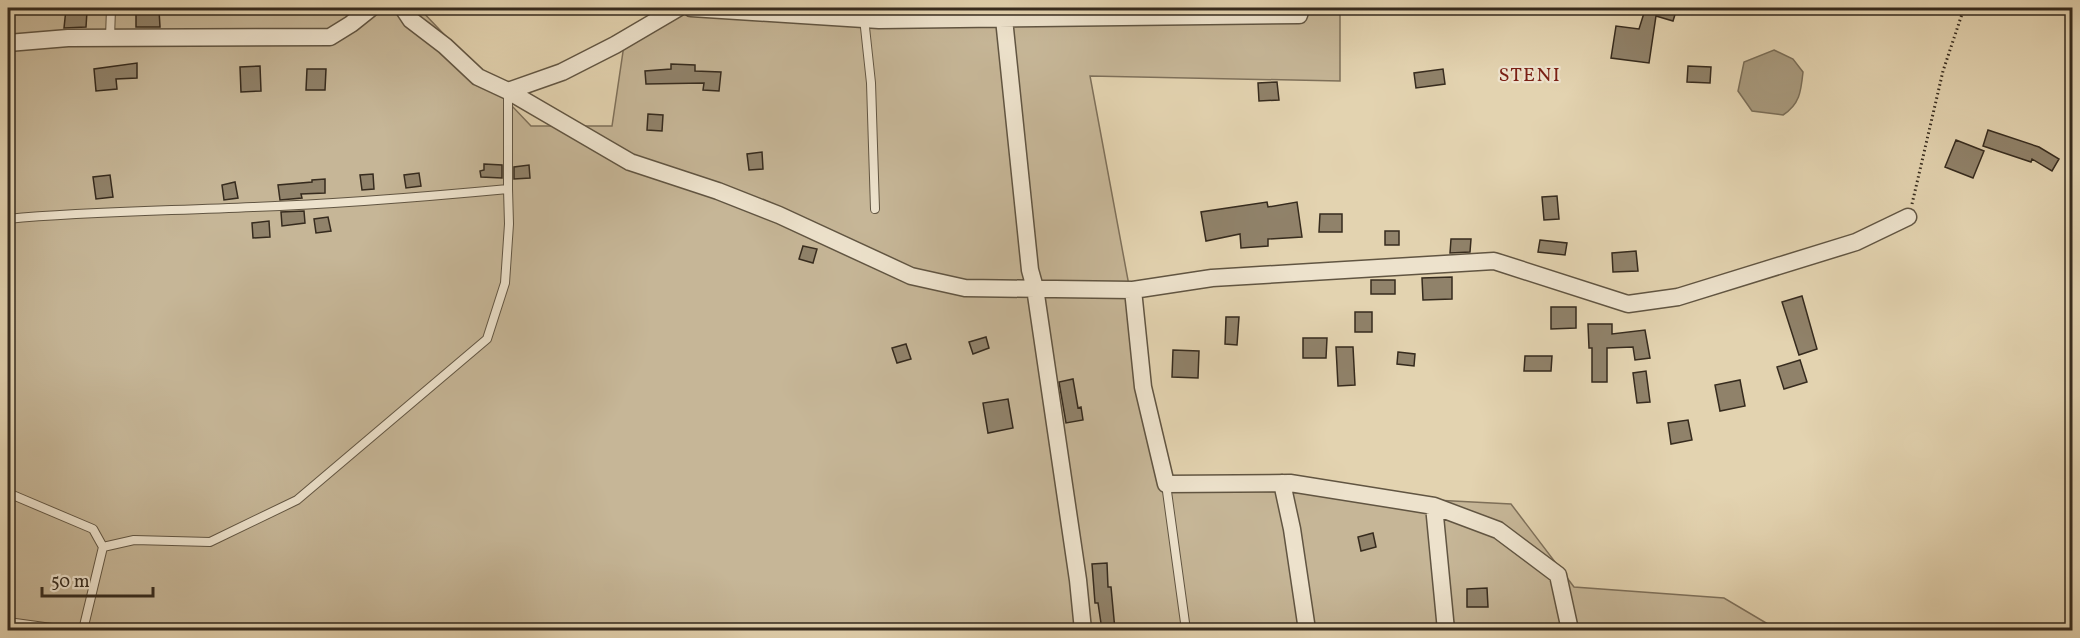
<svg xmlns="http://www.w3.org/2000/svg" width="2080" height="638" font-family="Vollkorn,serif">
	<rect width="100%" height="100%" fill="#e3d3b0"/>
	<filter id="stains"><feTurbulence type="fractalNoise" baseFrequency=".00333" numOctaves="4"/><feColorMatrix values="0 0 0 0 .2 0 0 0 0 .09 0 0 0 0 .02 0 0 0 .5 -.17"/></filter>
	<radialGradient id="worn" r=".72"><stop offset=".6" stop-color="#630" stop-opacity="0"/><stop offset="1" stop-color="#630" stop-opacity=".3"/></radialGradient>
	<path fill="#c6b697" stroke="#7e705a" stroke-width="1.5" d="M 8,8 L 419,8 L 531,126 L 612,126 L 624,45 L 679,8 L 1340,8 L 1340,81 L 1090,76 L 1165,479 L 1180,487 L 1511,504 L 1574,587 L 1724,598 L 1778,630 L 8,630 Z"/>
	<path fill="#a89a7e" stroke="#7a6e58" stroke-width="1.5" d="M 1774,50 L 1793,59 L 1803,72 C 1801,91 1800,104 1783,115 L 1752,111 L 1738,91 L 1744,62 Z"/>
	<path fill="#90826a" stroke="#362b1e" stroke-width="1.5" d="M 1638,8 L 1677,8 L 1673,21 L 1656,16 L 1649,63 L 1611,58 L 1616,26 L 1639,29 L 1644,13 L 1637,11 Z
		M 66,9 L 87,11 L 86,27 L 64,28 Z
		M 159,10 L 160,27 L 136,27 L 136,11 Z
		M 137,63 L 137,78 L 116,79 L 117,89 L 96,91 L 94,69 Z
		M 671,64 L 695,65 L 695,71 L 721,72 L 719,91 L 703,90 L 704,83 L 646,84 L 645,71 L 671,69 Z
		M 260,66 L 261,91 L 241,92 L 240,67 Z
		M 1688,66 L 1711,67 L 1710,83 L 1687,82 Z
		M 307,69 L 326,69 L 325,90 L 306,90 Z
		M 1443,69 L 1445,84 L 1416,88 L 1414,73 Z
		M 1277,82 L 1279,100 L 1259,101 L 1258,83 Z
		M 648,114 L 663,115 L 662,131 L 647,130 Z
		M 1988,130 L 2039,147 L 2059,159 L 2052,171 L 2032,159 L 2031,162 L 1983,146 Z
		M 1956,140 L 1984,151 L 1973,178 L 1945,167 Z
		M 762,152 L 763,169 L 749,170 L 747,154 Z
		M 484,164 L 502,165 L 502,178 L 481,177 L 480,171 L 484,170 Z
		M 529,165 L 530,178 L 514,179 L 514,167 Z
		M 419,173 L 421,186 L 406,188 L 404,175 Z
		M 373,174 L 374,189 L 362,190 L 360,175 Z
		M 110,175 L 113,197 L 96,199 L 93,177 Z
		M 325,179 L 325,193 L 301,194 L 302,198 L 280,200 L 278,185 L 312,182 L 312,180 Z
		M 235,182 L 238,198 L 224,200 L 222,185 Z
		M 1557,196 L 1559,219 L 1544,220 L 1542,197 Z
		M 1267,202 L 1268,207 L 1297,202 L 1302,237 L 1268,239 L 1268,246 L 1241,248 L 1240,234 L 1206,241 L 1201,212 Z
		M 304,211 L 305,223 L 282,226 L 281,212 Z
		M 1320,214 L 1342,214 L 1342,232 L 1319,232 Z
		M 328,217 L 331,231 L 316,233 L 314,219 Z
		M 269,221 L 270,237 L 253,238 L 252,223 Z
		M 1385,231 L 1399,231 L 1399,245 L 1385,245 Z
		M 1451,239 L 1471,239 L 1470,252 L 1450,253 Z
		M 1540,240 L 1567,243 L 1565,255 L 1538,252 Z
		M 803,246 L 817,249 L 813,263 L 799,259 Z
		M 1636,251 L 1638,271 L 1613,272 L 1612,253 Z
		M 1452,277 L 1452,299 L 1423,300 L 1422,278 Z
		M 1371,280 L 1395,280 L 1395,294 L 1371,294 Z
		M 1802,296 L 1817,349 L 1799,355 L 1782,302 Z
		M 1551,307 L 1576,307 L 1576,328 L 1551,329 Z
		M 1355,312 L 1372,312 L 1372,332 L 1355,332 Z
		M 1226,317 L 1239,317 L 1237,345 L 1225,344 Z
		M 1588,324 L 1612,324 L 1612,334 L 1645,330 L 1650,358 L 1635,360 L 1633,347 L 1607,348 L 1607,382 L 1592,382 L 1592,348 L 1589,348 Z
		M 986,337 L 989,348 L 973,354 L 969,342 Z
		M 1303,338 L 1327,338 L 1326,358 L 1303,358 Z
		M 906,344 L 911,359 L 897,363 L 892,348 Z
		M 1336,347 L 1353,347 L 1355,385 L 1338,386 Z
		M 1173,350 L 1199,351 L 1198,378 L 1172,377 Z
		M 1398,352 L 1415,354 L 1414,366 L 1397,364 Z
		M 1525,356 L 1552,356 L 1551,371 L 1524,371 Z
		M 1800,360 L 1807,382 L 1784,389 L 1777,367 Z
		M 1646,371 L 1650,402 L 1637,403 L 1633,373 Z
		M 1073,379 L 1078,408 L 1081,407 L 1083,420 L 1066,423 L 1059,382 Z
		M 1740,380 L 1745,406 L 1720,411 L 1715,385 Z
		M 1008,399 L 1013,428 L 988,433 L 983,403 Z
		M 1688,420 L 1692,440 L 1671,444 L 1668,423 Z
		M 1373,533 L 1376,547 L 1361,551 L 1358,537 Z
		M 1107,563 L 1108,587 L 1111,587 L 1115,630 L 1102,630 L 1098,603 L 1095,603 L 1092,564 Z
		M 1487,588 L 1488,607 L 1467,607 L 1467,589 Z"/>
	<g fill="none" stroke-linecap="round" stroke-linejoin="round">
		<g stroke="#615542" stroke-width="10">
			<path id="lane" d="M 864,18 L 871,83 L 875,209
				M 110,38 L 111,8
				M 8,219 C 89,211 171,211 253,207 C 338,204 423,197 508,189 L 508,91
				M 1166,484 L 1186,630
				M 8,493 L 93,529 L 103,547 L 83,630
				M 103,547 L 134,540 L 210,542 L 297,500 L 487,339 L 505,283 L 509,224 L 508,189
				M 8,622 L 66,630"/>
		</g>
		<g stroke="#615542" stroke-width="19">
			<path id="street" d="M 403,8 L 411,20 L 445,46 L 478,77 L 508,91 L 630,162 L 718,191 L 779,215 L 911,276 L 965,288 L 1133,290 L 1212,278 L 1494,261 L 1628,304 L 1678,297 L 1856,242 L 1908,217
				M 691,8 L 879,20 L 1299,15 L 1301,8
				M 1004,19 L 1030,270 L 1035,288 L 1078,580 L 1083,630
				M 8,43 L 68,38 L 330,37 L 351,24 L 371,8
				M 508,91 L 562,72 L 615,45 L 678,8
				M 1133,290 L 1143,387 L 1166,484 L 1290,483 L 1434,506 L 1498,530 L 1558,575 L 1570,630
				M 1282,483 L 1292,529 L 1307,630
				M 1434,506 L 1446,630"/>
		</g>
		<path stroke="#362b1e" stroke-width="3" stroke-dasharray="1.5 3" stroke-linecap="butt" d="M 1912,204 L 1943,71 L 1964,8"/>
		<use href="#lane" stroke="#ede2cc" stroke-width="8"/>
		<use href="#street" stroke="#ede2cc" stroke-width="16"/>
	</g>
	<g text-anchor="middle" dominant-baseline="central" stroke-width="4.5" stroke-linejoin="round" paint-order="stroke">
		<g font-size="20" letter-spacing="1.5" fill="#7a1f14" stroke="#ede2cc">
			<text x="1530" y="76">STENI</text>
		</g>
	</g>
	<rect width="2080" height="638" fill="none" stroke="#e3d3b0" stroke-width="30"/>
	<rect x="9" y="9" width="2062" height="620" fill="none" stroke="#362b1e" stroke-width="3"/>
	<rect x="15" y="15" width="2050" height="608" fill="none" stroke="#362b1e" stroke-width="1.5"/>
	<path d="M42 587v9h111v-9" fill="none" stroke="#362b1e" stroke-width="3"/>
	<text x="51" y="587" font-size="18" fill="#362b1e" stroke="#ede2cc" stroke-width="4.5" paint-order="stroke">50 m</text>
	<rect width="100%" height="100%" filter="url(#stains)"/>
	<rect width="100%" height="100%" fill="url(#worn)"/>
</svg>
